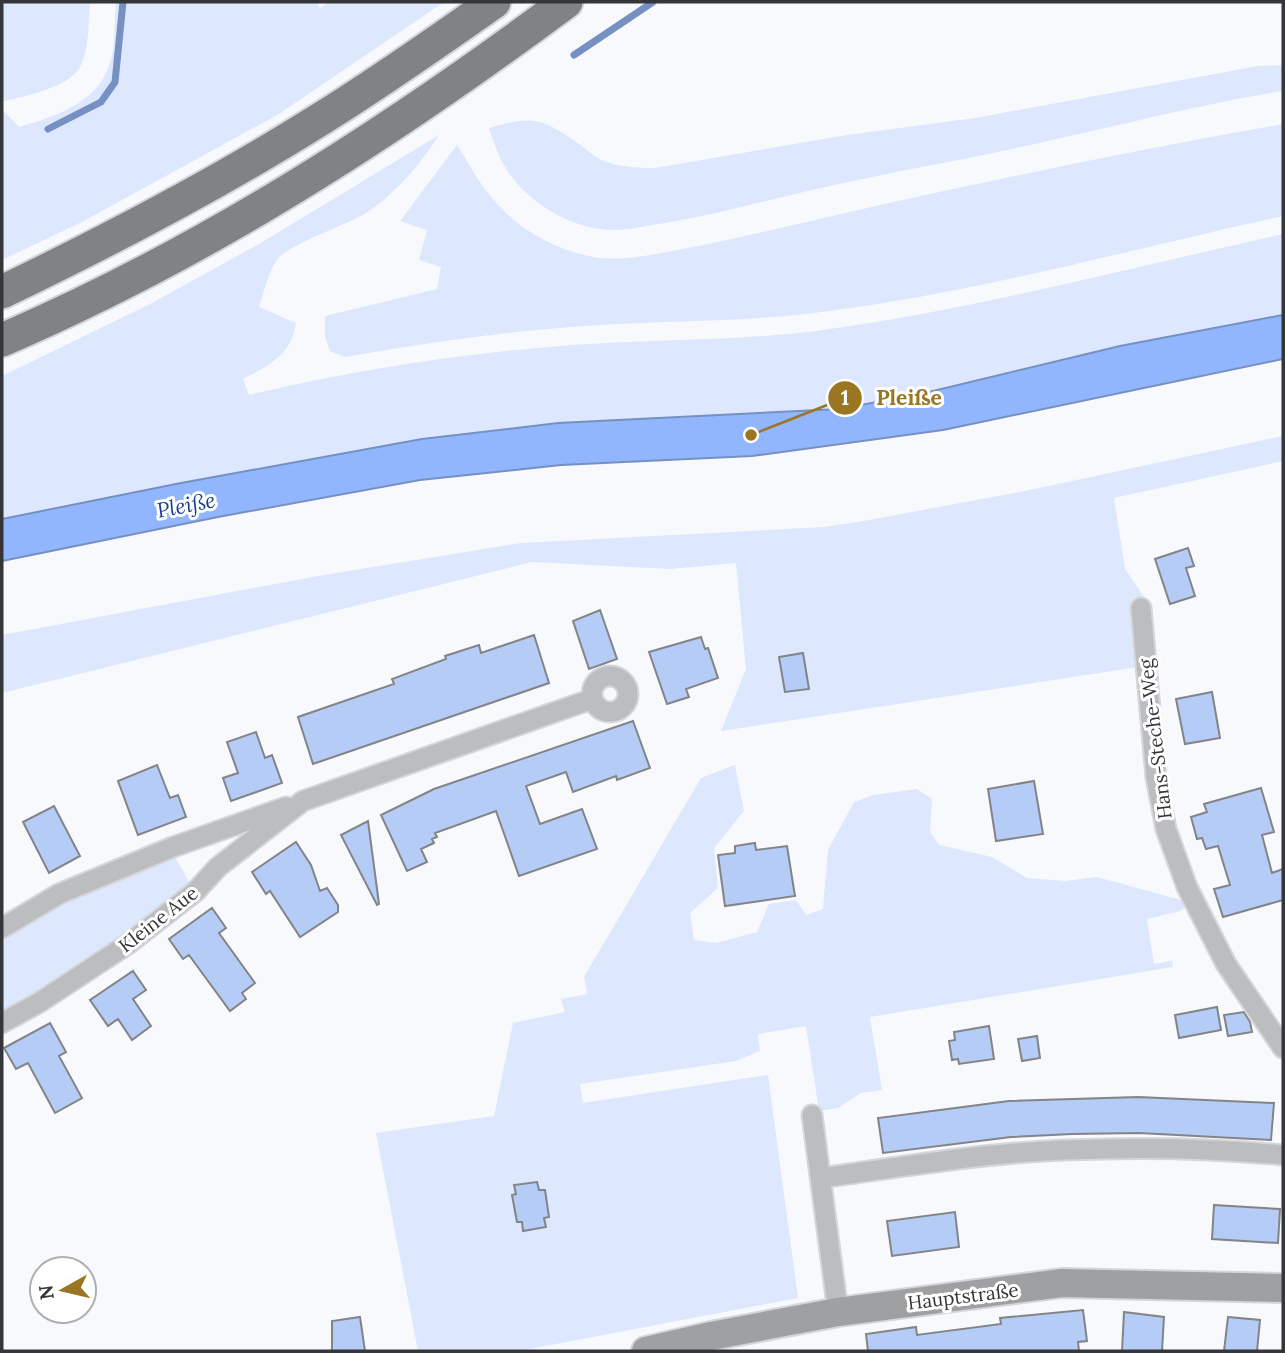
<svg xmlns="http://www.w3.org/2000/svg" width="1285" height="1353" font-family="Lora,serif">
	<rect width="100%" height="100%" fill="#f7f9fd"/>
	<path fill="#dde8fe" d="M 2,2 L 90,2 C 88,22 90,48 80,67 C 69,88 23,96 2,102 Z
		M 116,2 L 319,2 L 317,4 L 320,8 L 329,2 L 444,2 L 279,114 L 82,222 L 2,260 L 2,109 L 19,127 C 54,117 96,104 109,66 C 116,49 114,20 116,2 Z
		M 1283,65 L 1283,91 C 1200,104 1118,126 1035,144 C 963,160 890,172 817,189 C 763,201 708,217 652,225 C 636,228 616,232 600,229 C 563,224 524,199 505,167 C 498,155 493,141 489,128 C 533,115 542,118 579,144 C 586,149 594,156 601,160 C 619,167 637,168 655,168 L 847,135 L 975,118 L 1258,66 Z
		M 1283,124 L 1283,216 C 1127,250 972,294 813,313 C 732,323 651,320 570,327 C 494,333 420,344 345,357 L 330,351 L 325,336 L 325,316 L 437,289 L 441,267 L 419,260 L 427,230 L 400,221 L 457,145 C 466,158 473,173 482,185 C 509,223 544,246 589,256 C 620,263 654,254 683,249 C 741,238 797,224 854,211 C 996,179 1140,149 1283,124 Z
		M 439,135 C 420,165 392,198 361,216 C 343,226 285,246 276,261 C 268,274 264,292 259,307 L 296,323 C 292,354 269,366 243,379 L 249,395 C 355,370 464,353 573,345 C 654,339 736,341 816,331 C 974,310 1128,268 1283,234 L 1283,315 L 1120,346 L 929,392 L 840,409 L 558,423 L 422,439 L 181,483 L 2,519 L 2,376 L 150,304 L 259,244 Z
		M 1283,436 L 1283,461 L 1114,498 L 1125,569 L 1151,607 L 1134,609 L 1138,667 L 721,731 L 746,669 L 736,563 L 671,569 L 532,562 L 2,693 L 2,635 L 318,576 L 521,543 L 823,527 L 858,522 L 1030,490 Z
		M 735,765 L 744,811 L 714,848 L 718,888 L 690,913 L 694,940 L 716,943 L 757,932 L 769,904 L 796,900 L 806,915 L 823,909 L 828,850 L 854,802 L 873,795 L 917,789 L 932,799 L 930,832 L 939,845 L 992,857 L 1027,878 L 1065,881 L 1097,877 L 1185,901 L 1188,906 L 1180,911 L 1147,919 L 1154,964 L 1172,961 L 1173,967 L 870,1017 L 882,1090 L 861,1093 L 838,1108 L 819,1111 L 806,1026 L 758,1034 L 760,1051 L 736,1061 L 580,1084 L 583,1103 L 768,1075 L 798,1298 L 519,1351 L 418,1351 L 376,1133 L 494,1116 L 513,1023 L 565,1012 L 561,999 L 587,994 L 584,977 L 701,778 Z
		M 175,857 L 191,885 C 130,932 69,976 2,1013 L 2,939 L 63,902 Z"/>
	<path fill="#92b6fd" stroke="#7690c2" stroke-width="2" d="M 1283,315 L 1283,359 L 943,430 L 752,456 L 561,465 L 420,480 L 218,517 L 2,561 L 2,519 L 181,483 L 422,439 L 558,423 L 840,409 L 929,392 L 1120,346 Z"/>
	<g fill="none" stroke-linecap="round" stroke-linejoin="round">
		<path stroke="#7690c2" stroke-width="7" d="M 574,55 L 653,2
			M 48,129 L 101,102 L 115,82 L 123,2"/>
	</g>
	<path fill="#b5ccf7" stroke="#828487" stroke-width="2" d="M 1188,548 L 1194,566 L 1186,568 L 1195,596 L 1170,604 L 1155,559 Z
		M 600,610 L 617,659 L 589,669 L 573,621 Z
		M 534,635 L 549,683 L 313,764 L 298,717 L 394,684 L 392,679 L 446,659 L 445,656 L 479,645 L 481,653 Z
		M 701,637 L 705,649 L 708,648 L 718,678 L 686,689 L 689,697 L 667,704 L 649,652 Z
		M 803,653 L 809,689 L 785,692 L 779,657 Z
		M 1212,692 L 1220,738 L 1185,744 L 1176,699 Z
		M 633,721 L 650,768 L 617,780 L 616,776 L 573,792 L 566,772 L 526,786 L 540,824 L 582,809 L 597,849 L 519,876 L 496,811 L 435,833 L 437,837 L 432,839 L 434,843 L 421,849 L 427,862 L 407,871 L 381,815 L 434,789 Z
		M 256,732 L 265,758 L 272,755 L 282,783 L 231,801 L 223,778 L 238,773 L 227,742 Z
		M 157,765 L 170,798 L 178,795 L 186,817 L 138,835 L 118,781 Z
		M 1034,781 L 1043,834 L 996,841 L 988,789 Z
		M 1261,788 L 1274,832 L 1262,835 L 1272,873 L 1283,869 L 1283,900 L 1223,917 L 1214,889 L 1230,885 L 1218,846 L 1206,849 L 1202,838 L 1197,839 L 1191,817 L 1207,812 L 1204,804 Z
		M 54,806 L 80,856 L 49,873 L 23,822 Z
		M 368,821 L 379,904 L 377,905 L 341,835 Z
		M 296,842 L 311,865 L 320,891 L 327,888 L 338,905 L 338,912 L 300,937 L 270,891 L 266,894 L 252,872 Z
		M 755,843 L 756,850 L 787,846 L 795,896 L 725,906 L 718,855 L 735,853 L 735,846 Z
		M 212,908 L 226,928 L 219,933 L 255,983 L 242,993 L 246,999 L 230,1011 L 189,955 L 183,959 L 169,939 Z
		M 133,971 L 146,990 L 133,999 L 151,1026 L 132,1040 L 118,1019 L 108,1026 L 90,1000 Z
		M 1217,1007 L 1221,1030 L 1179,1038 L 1175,1015 Z
		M 1244,1012 L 1250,1022 L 1252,1032 L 1228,1036 L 1224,1015 Z
		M 50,1023 L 66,1052 L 59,1056 L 82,1098 L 55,1113 L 28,1063 L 16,1069 L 4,1048 Z
		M 989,1026 L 994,1059 L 959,1064 L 958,1059 L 952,1060 L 949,1041 L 955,1040 L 954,1032 Z
		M 1037,1036 L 1040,1058 L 1022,1061 L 1018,1039 Z
		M 1138,1097 L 1274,1103 L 1271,1140 L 1139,1133 L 1072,1134 L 1011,1137 L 883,1153 L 878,1118 L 1009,1101 Z
		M 537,1182 L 539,1190 L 545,1190 L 549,1217 L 544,1218 L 546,1227 L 523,1231 L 522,1222 L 517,1222 L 512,1195 L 516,1194 L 514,1185 Z
		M 1214,1205 L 1280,1209 L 1278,1243 L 1212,1239 Z
		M 955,1212 L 959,1247 L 892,1256 L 887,1221 Z
		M 1083,1310 L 1087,1341 L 1078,1342 L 1079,1351 L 868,1351 L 866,1334 L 916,1327 L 917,1335 L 1001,1324 L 1000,1318 Z
		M 1124,1312 L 1164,1317 L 1162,1351 L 1122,1351 Z
		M 360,1317 L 365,1351 L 332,1351 L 332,1321 Z
		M 1228,1317 L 1260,1320 L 1257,1351 L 1224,1351 Z"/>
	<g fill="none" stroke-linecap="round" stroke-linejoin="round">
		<g stroke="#d4d6d9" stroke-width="23">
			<path id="minor" d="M 1141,608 L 1156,777 L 1166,829 L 1187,887 L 1226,964 L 1283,1048
				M592 694a18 18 0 1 1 36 0a18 18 0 1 1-36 0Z
				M 2,928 L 59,894 L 173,847 L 286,807
				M 2,1023 L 40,1002 L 128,944 L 196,891 L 218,867 L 303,801 L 592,699
				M 812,1115 L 838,1312
				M 821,1178 C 901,1167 983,1153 1065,1150 C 1137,1147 1211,1148 1283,1155"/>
		</g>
		<g stroke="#d4d6d9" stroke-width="32">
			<path id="secondary" d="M 646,1351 L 711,1336 L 838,1312 L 1062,1283 L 1283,1288"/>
		</g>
		<g stroke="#d4d6d9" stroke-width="37">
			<path id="trunk" d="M 2,292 C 110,240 217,184 319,120 C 379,83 437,42 494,2
				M 2,340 C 204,253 390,133 566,2"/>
		</g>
		<use href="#minor" stroke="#bcbdbf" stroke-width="19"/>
		<use href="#secondary" stroke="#9fa0a2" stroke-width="28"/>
		<use href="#trunk" stroke="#808285" stroke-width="33"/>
	</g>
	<g text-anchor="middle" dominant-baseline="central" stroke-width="6" stroke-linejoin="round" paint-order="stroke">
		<g font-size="19" fill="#353637" stroke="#fff">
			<text transform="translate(1155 739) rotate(-97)">Hans-Steche-Weg</text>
			<text transform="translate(158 919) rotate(-38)">Kleine Aue</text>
			<text transform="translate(963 1296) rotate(-7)">Hauptstraße</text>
		</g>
		<g font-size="21" font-style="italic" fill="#1b3f8f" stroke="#fff">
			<text transform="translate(186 505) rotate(-11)">Pleiße</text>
		</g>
	</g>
	<path fill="none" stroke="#9b7622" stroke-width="2.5" d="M751 435L845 398"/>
	<g fill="#9b7622" stroke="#fff" stroke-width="2.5">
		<circle cx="751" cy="435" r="7"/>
		<circle cx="845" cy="398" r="18"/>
	</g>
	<g font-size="21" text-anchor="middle" font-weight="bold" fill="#fff">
		<text x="845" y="405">1</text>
	</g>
	<g font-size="21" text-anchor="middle" font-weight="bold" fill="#9b7622" stroke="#fff" stroke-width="6" stroke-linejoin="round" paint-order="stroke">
		<text x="909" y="405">Pleiße</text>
	</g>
	<rect width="1285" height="1353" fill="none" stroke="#353637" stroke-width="7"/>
	<g transform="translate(63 1290) rotate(262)"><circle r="33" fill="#ffffff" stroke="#aeafaf" stroke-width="2"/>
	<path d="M0-5L12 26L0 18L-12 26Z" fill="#9b7622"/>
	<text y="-10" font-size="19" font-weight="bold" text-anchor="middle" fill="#353637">N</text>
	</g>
</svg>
